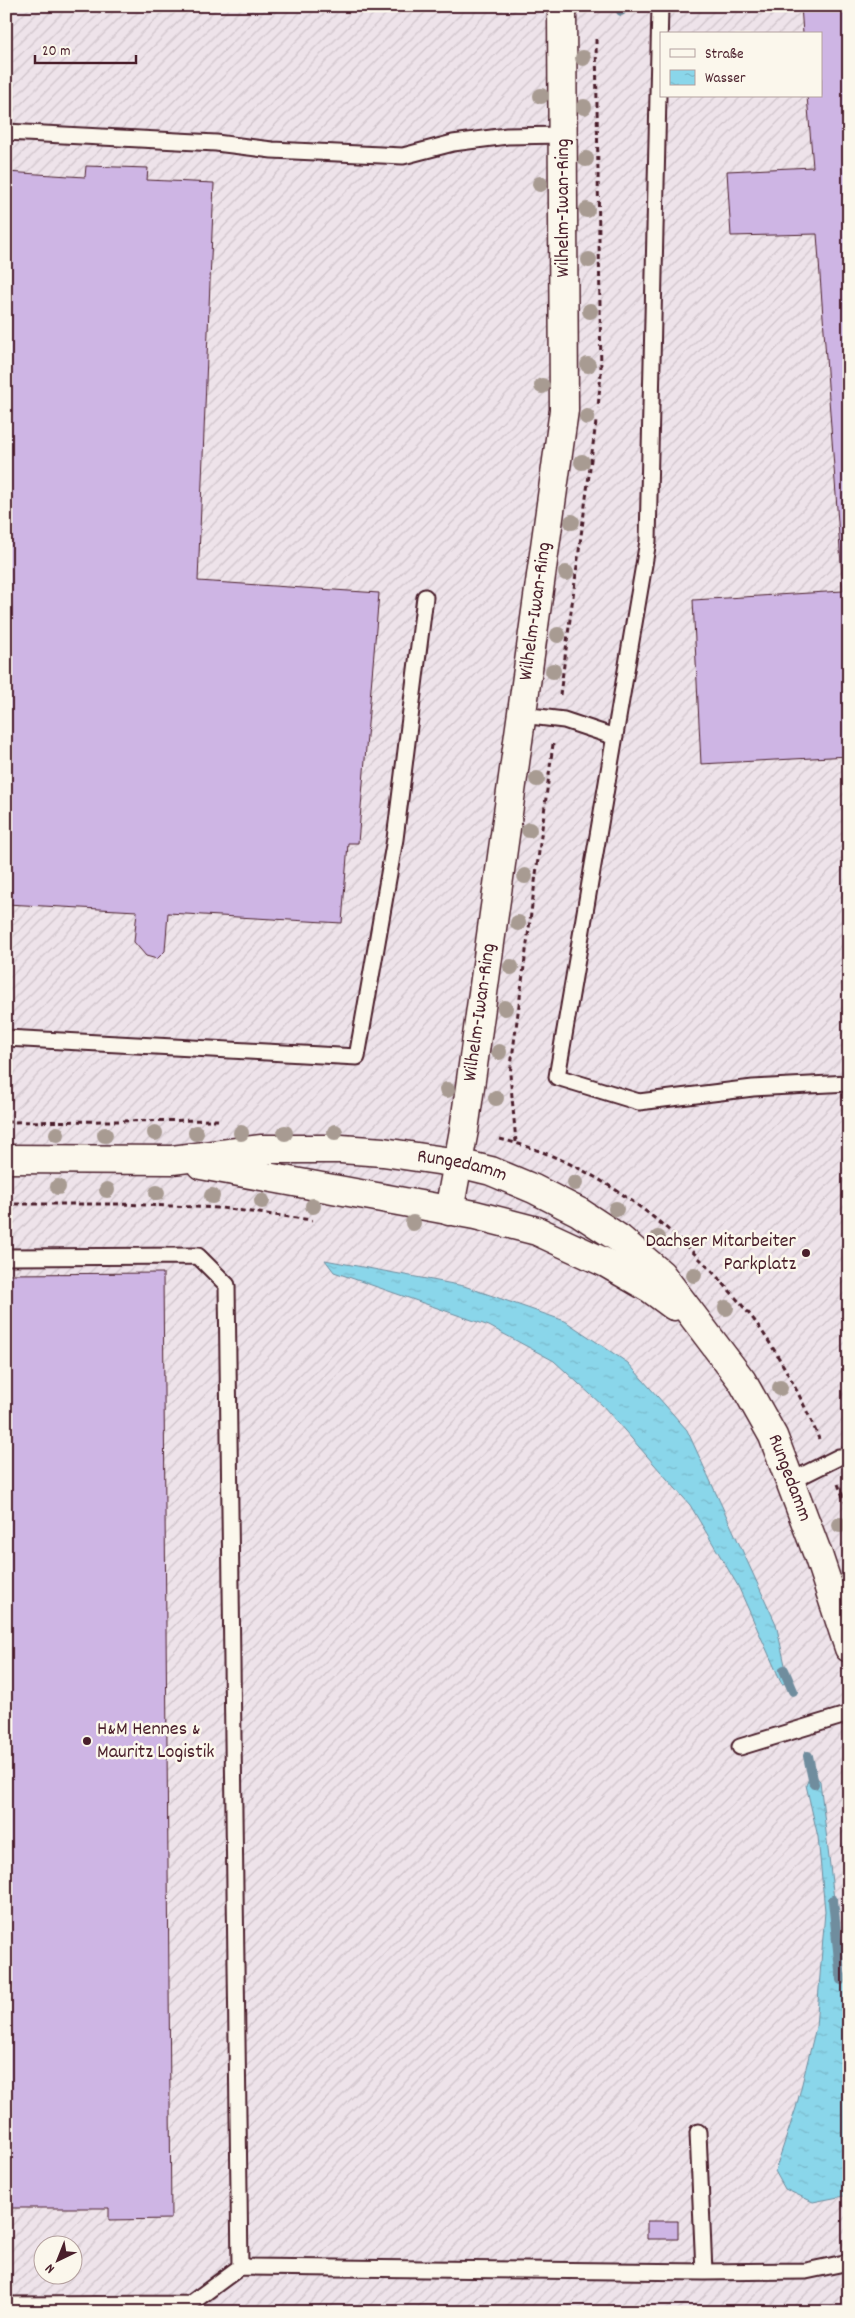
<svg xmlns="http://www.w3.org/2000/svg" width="855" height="2318" font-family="Dekko,sans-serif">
	<defs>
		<pattern id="industrial-furrows" width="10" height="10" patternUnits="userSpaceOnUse" patternTransform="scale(1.25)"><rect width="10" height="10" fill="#eee3ea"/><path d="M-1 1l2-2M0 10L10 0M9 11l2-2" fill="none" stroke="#cec2c9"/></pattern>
		<pattern id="water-ripples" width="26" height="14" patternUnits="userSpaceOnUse" patternTransform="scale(1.25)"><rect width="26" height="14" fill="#8ad6ea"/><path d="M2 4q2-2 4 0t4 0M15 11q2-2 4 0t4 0" fill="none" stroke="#79b7c9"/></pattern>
	</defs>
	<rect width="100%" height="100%" fill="#fbf7ec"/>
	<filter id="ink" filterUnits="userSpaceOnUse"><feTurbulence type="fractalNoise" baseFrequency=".02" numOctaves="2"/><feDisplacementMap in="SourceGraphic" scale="10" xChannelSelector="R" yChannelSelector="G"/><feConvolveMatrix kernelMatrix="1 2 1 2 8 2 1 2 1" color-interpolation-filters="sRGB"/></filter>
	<g filter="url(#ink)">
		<path fill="url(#industrial-furrows)" fill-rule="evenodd" d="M 6,6 L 849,6 L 849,2312 L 6,2312 ZM 661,34 L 821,34 L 821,96 L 661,96 ZM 42,2246 L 72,2246 L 72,2276 L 42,2276 Z"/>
		<path fill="url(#water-ripples)" stroke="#708d9e" d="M 325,1260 L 464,1286 L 565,1321 L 628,1363 L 687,1430 L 776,1624 L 789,1683 L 782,1684 L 738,1586 L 690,1505 L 603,1406 L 554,1361 L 489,1326 L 334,1272 Z
			M 812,1772 L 820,1781 L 842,1967 L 849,1982 L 849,2195 L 813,2202 L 785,2189 L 775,2171 L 796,2108 L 816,2027 L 825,1911 L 818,1837 L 806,1785 Z"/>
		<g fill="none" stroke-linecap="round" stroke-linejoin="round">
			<path stroke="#708d9e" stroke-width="10" d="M 621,6 L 621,11
				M 784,1670 L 793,1691
				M 808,1756 L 814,1784
				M 833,1900 L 841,1980"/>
		</g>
		<path fill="#ceb5e4" stroke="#4a1f2b" d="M 801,6 L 849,6 L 849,756 L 701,764 L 693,600 L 843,591 L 817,234 L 731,236 L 727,171 L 813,167 L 807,96 L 821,96 L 821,34 L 803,34 Z
			M 86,166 L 148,168 L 147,180 L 214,183 L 198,581 L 379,593 L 358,843 L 348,843 L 342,923 L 168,913 L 165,951 L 157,959 L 146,956 L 134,942 L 137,911 L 6,904 L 6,172 L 85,177 Z
			M 163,1273 L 171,2219 L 109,2220 L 109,2208 L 6,2208 L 6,1274 Z
			M 647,2221 L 678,2221 L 678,2239 L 647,2239 Z"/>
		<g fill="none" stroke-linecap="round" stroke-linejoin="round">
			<g stroke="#4a1f2b" stroke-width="19">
				<path id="lane" d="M 660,6 L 648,541 L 557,1077 L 639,1102 L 753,1088 L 849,1083
					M 6,132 L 216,143 L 272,150 L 403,156 L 453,143 L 507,136 L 563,135
					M 522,715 L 564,720 L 615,737
					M 6,1038 L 357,1057 L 395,839 L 425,597
					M 6,1257 L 198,1256 L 227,1285 L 240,2267 L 190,2304 L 6,2305
					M 791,1481 L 839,1457 L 849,1456
					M 740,1747 L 849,1714
					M 698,2132 L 704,2272
					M 240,2267 L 704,2272 L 806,2271 L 849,2262"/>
			</g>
			<g stroke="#4a1f2b" stroke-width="31">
				<g id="street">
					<path id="s1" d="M 6,1159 L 172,1160 L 262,1149 L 341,1149 L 383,1152 L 458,1163 L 491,1171 L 534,1189 L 579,1212 L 620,1239 L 661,1274 L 742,1381 L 773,1436 L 818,1555 L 849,1648"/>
					<path d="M 201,1165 L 475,1215 L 537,1231 L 606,1263 L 651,1289 L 674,1306"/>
					<path id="s2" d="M 449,1211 L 464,1130 L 564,410 L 562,6"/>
				</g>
			</g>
			<path stroke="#4a1f2b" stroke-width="3" stroke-dasharray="5 4" stroke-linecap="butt" d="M 596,39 L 601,373 L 598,408
				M 560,695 L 596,422
				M 6,1122 L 221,1120
				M 500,1139 C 603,1163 690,1239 754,1320 C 778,1352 804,1402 819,1439
				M 516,1142 L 510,1074 L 553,744
				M 6,1204 L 119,1204 L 221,1208 L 312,1220
				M 838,1484 L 849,1511"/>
			<use href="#lane" stroke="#fbf7ec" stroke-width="15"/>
			<use href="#street" stroke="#fbf7ec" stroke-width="28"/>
		</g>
		<g fill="#a89b92">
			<circle cx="583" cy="58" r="8"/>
			<circle cx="541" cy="96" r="8"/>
			<circle cx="584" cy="107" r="8"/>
			<circle cx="586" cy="159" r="8"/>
			<circle cx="540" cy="184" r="8"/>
			<circle cx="587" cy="210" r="8"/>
			<circle cx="589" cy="260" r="8"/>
			<circle cx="590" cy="311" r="8"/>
			<circle cx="588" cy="365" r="8"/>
			<circle cx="542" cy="386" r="8"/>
			<circle cx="587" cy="417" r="8"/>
			<circle cx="582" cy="462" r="8"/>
			<circle cx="572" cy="522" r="8"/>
			<circle cx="566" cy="573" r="8"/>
			<circle cx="558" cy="635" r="8"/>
			<circle cx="553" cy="671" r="8"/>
			<circle cx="537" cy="779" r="8"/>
			<circle cx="529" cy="830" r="8"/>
			<circle cx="525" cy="876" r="8"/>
			<circle cx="518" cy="923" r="8"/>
			<circle cx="511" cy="967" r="8"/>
			<circle cx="505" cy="1008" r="8"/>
			<circle cx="499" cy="1052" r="8"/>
			<circle cx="447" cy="1090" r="8"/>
			<circle cx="496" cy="1098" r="8"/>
			<circle cx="335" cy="1132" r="8"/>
			<circle cx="155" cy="1133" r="8"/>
			<circle cx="196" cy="1133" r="8"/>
			<circle cx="241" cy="1133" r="8"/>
			<circle cx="285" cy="1133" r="8"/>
			<circle cx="57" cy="1134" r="8"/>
			<circle cx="105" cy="1135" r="8"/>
			<circle cx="575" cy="1183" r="8"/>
			<circle cx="58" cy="1187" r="8"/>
			<circle cx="107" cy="1190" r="8"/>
			<circle cx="157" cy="1193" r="8"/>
			<circle cx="212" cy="1196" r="8"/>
			<circle cx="262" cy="1201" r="8"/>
			<circle cx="313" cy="1206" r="8"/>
			<circle cx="616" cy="1209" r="8"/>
			<circle cx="413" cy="1223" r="8"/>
			<circle cx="658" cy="1238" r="8"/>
			<circle cx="694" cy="1275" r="8"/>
			<circle cx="726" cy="1308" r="8"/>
			<circle cx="780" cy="1388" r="8"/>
			<circle cx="840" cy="1525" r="8"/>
		</g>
	</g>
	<g fill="#4a1f2b" stroke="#fbf7ec" stroke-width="2">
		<circle cx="806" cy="1253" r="5"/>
		<circle cx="87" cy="1741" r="5"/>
	</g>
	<g text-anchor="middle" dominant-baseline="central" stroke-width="5" stroke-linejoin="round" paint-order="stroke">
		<g font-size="20" fill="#4a1f2b" stroke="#fbf7ec">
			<text transform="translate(564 208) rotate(-90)">Wilhelm-Iwan-Ring</text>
			<text stroke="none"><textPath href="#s2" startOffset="606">Wilhelm-Iwan-Ring</textPath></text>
			<text stroke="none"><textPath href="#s2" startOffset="201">Wilhelm-Iwan-Ring</textPath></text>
			<text stroke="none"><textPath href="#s1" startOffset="458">Rungedamm</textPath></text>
			<text stroke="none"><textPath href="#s1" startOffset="930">Rungedamm</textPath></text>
		</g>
		<g font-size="20" fill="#4a1f2b" stroke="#fbf7ec" text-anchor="end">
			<text x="796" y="1242">Dachser Mitarbeiter<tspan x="796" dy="23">Parkplatz</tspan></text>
			<text x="97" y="1730" text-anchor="start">H&amp;M Hennes &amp;<tspan x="97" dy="23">Mauritz Logistik</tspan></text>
		</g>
	</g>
	<rect width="855" height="2318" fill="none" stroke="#fbf7ec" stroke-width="25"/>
	<rect x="12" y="12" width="830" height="2293" fill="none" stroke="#4a1f2b" stroke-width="2" filter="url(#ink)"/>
	<rect x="660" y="32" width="162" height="65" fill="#fbf7ec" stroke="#b4a19f"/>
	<rect x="670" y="49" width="25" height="8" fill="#fbf7ec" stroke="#b4a19f"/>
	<text x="705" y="58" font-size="15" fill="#4a1f2b">Straße</text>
	<rect x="670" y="70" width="25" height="15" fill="url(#water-ripples)" stroke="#b4a19f"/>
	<text x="705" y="82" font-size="15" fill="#4a1f2b">Wasser</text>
	<g transform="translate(58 2260) rotate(223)"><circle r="24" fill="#fbf7ec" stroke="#b4a19f"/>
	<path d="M0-4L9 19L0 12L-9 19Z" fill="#4a1f2b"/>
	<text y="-8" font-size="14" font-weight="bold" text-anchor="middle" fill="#4a1f2b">N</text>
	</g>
	<path d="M35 55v8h101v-8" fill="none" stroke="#4a1f2b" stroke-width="2.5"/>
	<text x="42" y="55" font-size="15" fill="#4a1f2b" stroke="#fbf7ec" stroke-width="4" paint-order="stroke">20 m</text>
</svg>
